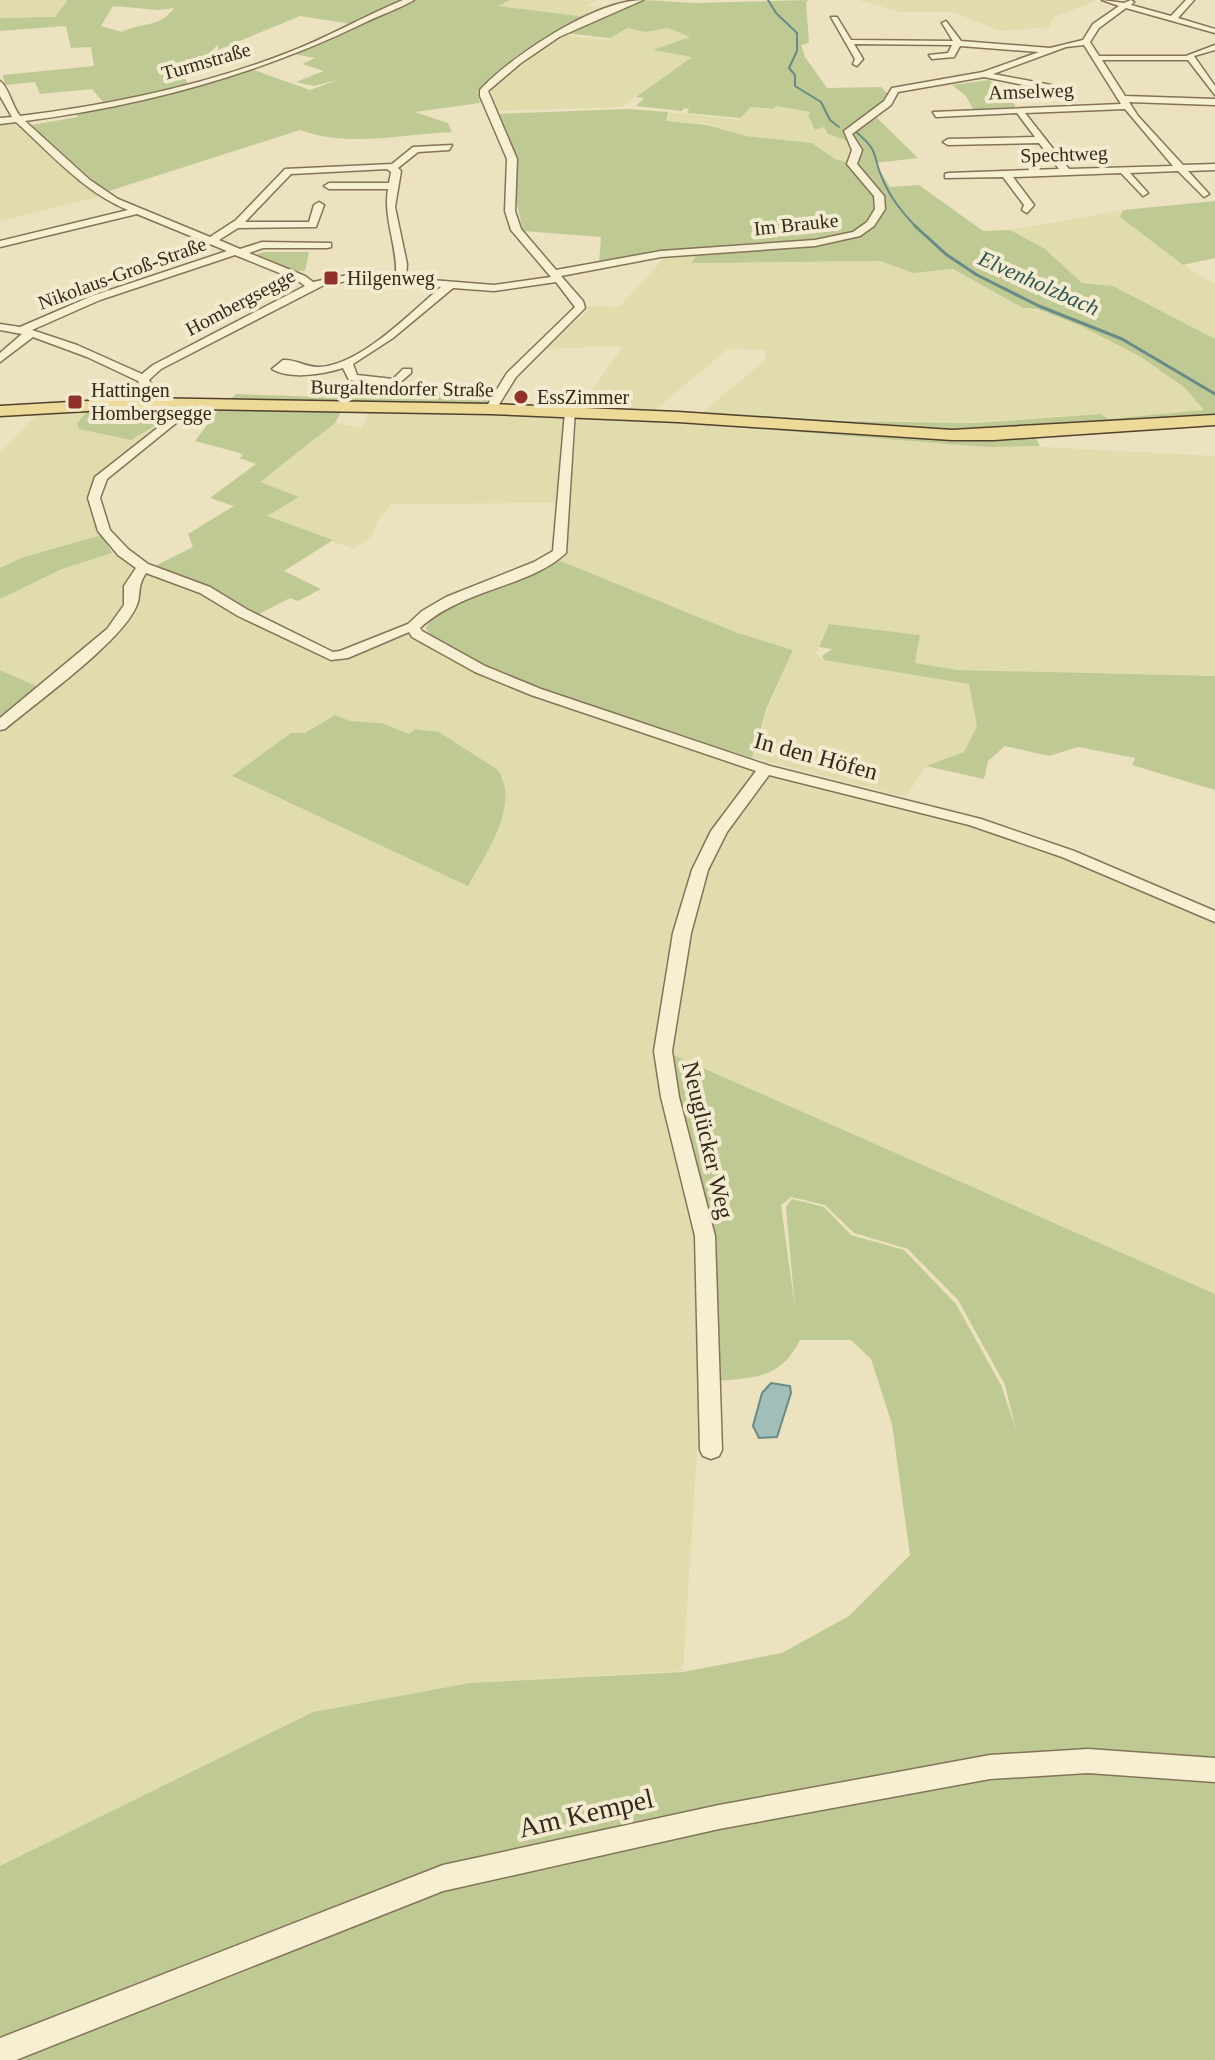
<svg xmlns="http://www.w3.org/2000/svg" width="1215" height="2060" font-family="Georgia,serif">
	<rect width="100%" height="100%" fill="#ece2c0"/>
	<path fill="#e1dcad" fill-rule="evenodd" d="M 0,0 L 68,0 L 55,17 L 0,18 Z
		M 510,0 L 597,0 L 587,6 L 607,8 L 586,17 L 497,6 Z
		M 858,0 L 1093,0 L 1096,1 L 1054,17 L 1049,27 L 1001,31 L 953,12 L 900,12 Z
		M 629,28 L 645,32 L 669,28 L 692,38 L 654,50 L 693,56 L 622,107 L 496,111 L 491,89 L 562,35 L 606,40 Z
		M 776,106 L 811,112 L 809,116 L 815,130 L 824,127 L 828,134 L 847,141 L 852,146 L 853,152 L 848,162 L 835,159 L 812,143 L 746,136 L 707,124 L 665,121 L 669,112 L 738,120 L 751,107 L 773,110 Z
		M 15,120 L 102,196 L 0,221 L 0,122 Z
		M 1123,210 L 1121,217 L 1183,265 L 1215,284 L 1215,339 L 1113,286 L 1082,283 L 1045,249 L 1010,230 Z
		M 697,251 L 693,262 L 880,261 L 913,273 L 953,269 L 1023,308 L 1037,310 L 1081,326 L 1141,357 L 1185,388 L 1205,410 L 1108,419 L 1101,414 L 973,422 L 845,420 L 703,412 L 765,360 L 765,350 L 728,349 L 655,410 L 581,406 L 623,346 L 543,349 L 588,311 L 589,306 L 619,307 L 667,255 Z
		M 134,407 L 183,408 L 109,465 L 92,485 L 89,498 L 101,535 L 21,558 L 0,568 L 0,453 L 39,412 Z
		M 369,412 L 561,415 L 566,419 L 558,503 L 391,504 L 378,520 L 371,537 L 353,549 L 266,516 L 298,498 L 259,482 L 335,423 L 361,428 Z
		M 581,416 L 729,424 L 733,428 L 987,447 L 1025,446 L 1215,456 L 1215,676 L 958,670 L 914,663 L 920,635 L 829,624 L 816,654 L 824,660 L 969,683 L 977,726 L 964,752 L 926,766 L 906,797 L 753,758 L 768,707 L 793,650 L 739,633 L 558,560 L 563,553 L 577,419 Z
		M 112,553 L 136,569 L 130,605 L 110,631 L 44,689 L 0,670 L 0,599 L 62,569 Z
		M 144,571 L 199,592 L 243,619 L 331,660 L 410,629 L 414,636 L 461,665 L 501,684 L 566,708 L 751,768 L 755,773 L 715,831 L 659,1053 L 700,1237 L 702,1375 L 683,1671 L 470,1683 L 313,1712 L 0,1866 L 0,729 L 116,633 ZM 336,715 L 350,721 L 383,723 L 409,734 L 415,729 L 439,732 L 498,770 L 504,778 L 503,815 L 491,845 L 469,885 L 232,777 Z
		M 775,775 L 972,825 L 1071,857 L 1215,924 L 1215,1294 L 669,1053 L 675,992 L 705,872 L 723,831 L 767,776 Z"/>
	<path fill="#bfc994" fill-rule="evenodd" d="M 68,0 L 408,0 L 351,24 L 300,16 L 218,50 L 218,44 L 204,61 L 181,69 L 188,85 L 104,103 L 92,89 L 40,94 L 35,82 L 5,85 L 3,75 L 94,66 L 91,47 L 71,48 L 66,26 L 0,31 L 0,18 L 55,17 ZM 113,6 L 159,10 L 174,8 C 160,28 142,22 122,32 L 101,26 Z
		M 413,0 L 510,0 L 498,6 L 586,17 L 547,40 L 477,91 L 480,103 L 415,112 L 448,123 L 452,132 C 402,134 349,148 300,130 L 106,192 L 31,125 L 78,117 L 73,111 L 140,98 L 251,69 L 310,90 L 340,79 L 314,86 L 296,82 L 324,71 L 302,64 L 315,58 L 294,54 Z
		M 644,0 L 695,3 L 809,0 L 806,2 L 809,43 L 801,45 L 805,57 L 827,88 L 881,87 L 890,96 L 869,116 L 843,132 L 847,141 L 828,134 L 824,127 L 815,130 L 808,115 L 811,112 L 776,106 L 773,109 L 751,107 L 740,118 L 687,113 L 689,109 L 684,108 L 682,111 L 636,106 L 644,98 L 636,97 L 692,57 L 653,50 L 690,37 L 668,28 L 645,32 L 628,28 L 610,38 L 564,33 L 608,11 Z
		M 989,80 L 1001,86 L 1016,107 L 973,109 L 966,96 L 952,85 Z
		M 627,109 L 668,112 L 666,121 L 707,125 L 746,136 L 812,143 L 835,159 L 848,162 L 877,196 L 878,209 L 870,224 L 856,233 L 795,244 L 697,248 L 599,263 L 601,237 L 523,231 L 497,114 Z
		M 875,116 L 918,158 L 875,163 L 890,187 L 919,185 L 983,231 L 1010,230 L 1045,249 L 1082,283 L 1113,286 L 1215,339 L 1215,417 L 992,434 L 705,416 L 703,412 L 846,421 L 974,423 L 1101,414 L 1108,419 L 1204,410 L 1185,388 L 1141,357 L 1081,326 L 1037,309 L 1023,308 L 953,269 L 913,273 L 880,261 L 692,263 L 698,251 L 832,242 L 873,224 L 881,196 C 873,183 860,173 854,161 L 859,147 L 849,136 Z
		M 1215,201 L 1215,258 L 1183,265 L 1120,217 L 1123,210 Z
		M 263,252 L 309,252 L 305,271 L 294,271 L 256,255 Z
		M 349,381 L 388,388 L 407,386 L 494,389 L 489,402 L 478,406 L 228,401 L 236,394 L 322,397 Z
		M 171,408 L 177,408 L 178,412 L 131,440 L 79,429 L 77,424 L 88,410 Z
		M 219,409 L 341,412 L 335,423 L 260,482 L 299,497 L 267,516 L 333,540 L 284,571 L 321,589 L 298,601 L 290,598 L 255,616 L 212,589 L 153,567 L 193,547 L 188,534 L 234,506 L 210,498 L 256,464 L 239,458 L 243,456 L 240,453 L 195,441 Z
		M 727,420 L 917,434 L 1033,433 L 1040,446 L 986,447 L 734,427 Z
		M 101,535 L 112,553 L 62,569 L 0,599 L 0,568 L 21,558 Z
		M 558,560 L 738,633 L 793,650 L 767,707 L 752,758 L 510,679 L 431,637 L 426,629 C 433,600 531,576 558,560 Z
		M 829,624 L 920,635 L 915,663 L 958,670 L 1215,676 L 1215,790 L 1132,765 L 1135,758 L 1078,747 L 1049,756 L 1005,746 L 988,761 L 984,779 L 926,766 L 964,752 L 977,726 L 969,684 L 824,660 L 822,656 L 832,649 L 819,647 Z
		M 0,670 L 41,688 L 0,722 Z
		M 335,715 L 350,721 L 382,723 L 409,734 L 415,729 L 439,732 L 498,770 C 521,805 485,855 468,886 L 232,776 L 291,733 L 305,733 Z
		M 669,1053 L 1215,1294 L 1215,1762 L 1135,1755 L 827,1799 L 1047,1769 L 1215,1777 L 1215,2060 L 0,2060 L 0,1866 L 313,1712 L 470,1683 L 683,1672 L 782,1653 L 849,1616 L 910,1555 L 892,1424 L 871,1359 L 851,1340 L 800,1340 C 781,1379 754,1378 714,1381 L 714,1302 ZM 791,1197 L 825,1205 L 854,1233 L 908,1249 L 958,1300 L 1005,1385 L 1016,1430 L 1001,1385 L 956,1304 L 904,1250 L 851,1235 L 824,1207 L 792,1199 L 786,1207 L 795,1308 L 781,1205 Z"/>
	<path fill="#a2beb8" stroke="#6a8b85" stroke-width="2" d="M 771,1383 L 790,1386 L 791,1393 L 777,1437 L 759,1438 L 753,1426 L 762,1393 Z"/>
	<g fill="none" stroke-linecap="round" stroke-linejoin="round">
		<path stroke="#6a8b85" stroke-width="2" d="M 768,0 L 776,13 L 797,33 L 797,51 L 789,68 L 795,75 L 795,86 L 821,102 L 830,120 L 839,127
			M 855,131 C 882,154 870,152 883,180 C 891,199 903,213 917,228"/>
		<path stroke="#6a8b85" stroke-width="3" d="M 915,226 L 947,255 L 977,275 L 1039,306 L 1122,339 L 1215,394"/>
		<g stroke="#847359" stroke-width="3">
			<path id="minor" d="M 403,0 L 414,0 C 399,9 380,15 364,23 C 257,75 143,106 25,121 L 90,180 L 118,199 L 210,237 L 236,220 L 285,169 L 392,164 L 413,147 L 452,145 L 449,150 L 418,152 L 398,168 L 401,171 L 395,207 L 407,264 L 406,278 L 494,285 L 551,277 L 511,230 L 505,211 L 507,159 L 480,96 L 480,90 C 511,56 596,0 643,0 L 559,37 L 521,63 L 488,91 L 517,159 L 515,211 L 521,229 L 556,270 L 661,251 L 815,240 L 853,232 L 867,222 L 875,209 L 874,196 L 847,164 L 852,150 L 844,131 L 884,101 L 892,88 L 983,72 L 1039,52 L 960,46 L 954,57 L 932,59 L 929,55 L 948,53 L 952,45 L 854,44 L 863,59 L 857,66 L 853,64 L 855,59 L 831,17 L 837,17 L 851,40 L 953,41 L 942,23 L 946,21 L 961,41 L 1050,48 L 1083,40 L 1093,24 L 1119,6 L 1102,0 L 1124,3 L 1131,0 L 1134,2 L 1131,5 L 1171,16 L 1186,0 L 1194,0 L 1178,18 L 1215,29 L 1215,33 L 1126,8 L 1099,28 L 1090,42 L 1099,56 L 1186,56 L 1215,45 L 1215,50 L 1194,56 L 1215,86 L 1215,95 L 1188,60 L 1102,60 L 1125,96 L 1215,99 L 1215,105 L 1129,102 L 1138,116 L 1183,165 L 1215,164 L 1215,170 L 1188,171 L 1209,194 L 1204,197 L 1178,171 L 1130,173 L 1148,193 L 1143,196 L 1121,173 L 1013,177 L 1034,205 L 1027,213 L 1022,210 L 1024,205 L 1003,177 L 945,178 L 945,174 L 948,173 L 1059,169 L 1039,143 L 948,145 L 943,142 L 948,139 L 1035,137 L 1017,113 L 936,117 L 933,112 L 1121,104 L 1084,45 L 1066,47 L 993,74 L 1051,85 L 1059,88 L 1059,92 L 984,77 L 898,92 L 891,105 L 852,134 L 862,150 L 857,164 L 884,196 L 885,209 L 874,226 L 860,236 L 815,246 L 661,257 L 561,276 L 583,301 L 585,308 L 516,377 L 495,411 L 485,409 L 507,373 L 575,307 L 556,282 L 494,291 L 453,288 L 393,338 L 353,364 L 357,375 L 393,379 L 403,369 L 411,369 L 411,373 L 396,386 L 349,380 L 343,368 C 324,374 290,380 272,369 L 283,360 C 296,359 307,368 320,367 C 362,364 410,313 441,287 L 353,280 L 324,285 L 161,369 L 149,380 L 154,389 L 144,405 L 140,407 L 134,403 L 142,389 L 138,381 L 87,357 L 33,337 L 0,362 L 0,353 L 22,334 L 0,330 L 0,324 L 20,327 L 92,296 L 227,251 L 137,214 L 0,247 L 0,241 L 128,210 C 84,192 51,154 16,122 L 0,124 L 0,118 L 12,117 L 0,96 L 0,81 C 9,88 12,106 20,116 C 110,105 202,86 287,53 C 327,38 364,16 403,0 ZM 1125,109 L 1173,166 L 1069,169 L 1025,113 ZM 387,169 L 391,172 L 389,183 L 329,183 L 324,186 L 329,189 L 388,189 C 383,219 398,247 396,277 L 353,274 L 313,282 L 305,276 L 249,253 L 263,248 L 327,248 L 331,247 L 331,243 L 262,242 L 240,249 L 219,240 L 238,228 L 316,227 L 324,205 L 319,202 L 314,205 L 309,222 L 245,222 L 291,174 ZM 235,255 L 297,280 L 305,286 L 153,365 L 142,374 L 77,345 L 32,330 L 100,300 Z
				M 193,400 L 197,402 L 197,406 L 107,479 L 100,498 L 110,530 L 128,549 L 148,564 L 210,587 L 248,610 L 333,652 L 340,651 L 408,624 L 422,611 L 446,597 L 534,562 L 553,551 L 565,412 L 575,410 L 566,553 C 530,587 462,589 420,628 L 422,631 L 485,666 L 541,689 L 770,766 L 981,819 L 1074,851 L 1215,911 L 1215,922 L 1062,857 L 969,825 L 769,775 L 727,832 L 708,870 L 691,933 L 672,1051 L 679,1097 L 715,1236 L 722,1450 L 719,1456 L 711,1459 L 703,1456 L 700,1450 L 695,1236 L 661,1097 L 654,1051 L 673,933 L 692,870 L 711,831 L 756,771 L 531,695 L 475,672 L 412,637 L 409,632 L 348,658 L 331,660 L 238,616 L 200,593 L 146,573 C 136,588 142,595 136,607 C 120,643 38,701 5,729 L 0,730 L 0,718 L 107,629 L 124,605 L 124,586 L 136,568 L 118,555 L 98,531 L 88,498 L 95,477 Z
				M 1088,1749 L 1215,1758 L 1215,1782 L 1088,1773 L 990,1779 L 719,1829 L 443,1891 L 16,2060 L 0,2060 L 0,2038 L 443,1865 L 719,1805 L 990,1755 Z"/>
		</g>
		<g stroke="#51402d" stroke-width="3">
			<path id="major" d="M 140,398 L 491,404 L 678,412 L 952,430 L 1215,415 L 1215,425 L 994,440 L 952,440 L 678,422 L 491,414 L 140,408 L 0,416 L 0,406 Z"/>
		</g>
		<use href="#minor" fill="#f7efd2" fill-rule="evenodd"/>
		<use href="#major" fill="#eeda98" fill-rule="evenodd"/>
	</g>
	<g fill="#90322b" stroke="#f3ebcf" stroke-width="3">
		<rect x="323" y="270" width="16" height="16" rx="4"/>
		<circle cx="521" cy="397" r="8"/>
		<rect x="67" y="394" width="16" height="16" rx="4"/>
	</g>
	<g text-anchor="middle" dominant-baseline="central" stroke-width="8" stroke-linejoin="round" paint-order="stroke">
		<g font-size="20" fill="#34291c" stroke="#f3ebcf">
			<text transform="translate(206 61) rotate(-16)">Turmstraße</text>
			<text transform="translate(1031 91) rotate(-2)">Amselweg</text>
			<text transform="translate(1064 154) rotate(-2)">Spechtweg</text>
			<text transform="translate(796 224) rotate(-6)">Im Brauke</text>
			<text transform="translate(122 273) rotate(-20)">Nikolaus-Groß-Straße</text>
			<text transform="translate(240 302) rotate(-28)">Hombergsegge</text>
			<text transform="translate(402 388) rotate(1)">Burgaltendorfer Straße</text>
		</g>
		<g font-size="20" fill="#34291c" stroke="#f3ebcf" text-anchor="start">
			<text x="347" y="278">Hilgenweg</text>
			<text x="91" y="390">Hattingen<tspan x="91" dy="23">Hombergsegge</tspan></text>
			<text x="537" y="397">EssZimmer</text>
		</g>
		<g font-size="22" font-style="italic" fill="#2c5353" stroke="#f3ebcf">
			<text transform="translate(1039 283) rotate(24)">Elvenholzbach</text>
		</g>
		<g font-size="24" fill="#34291c" stroke="#f3ebcf">
			<text transform="translate(816 756) rotate(15)">In den Höfen</text>
			<text transform="translate(708 1140) rotate(77)">Neuglücker Weg</text>
		</g>
		<g font-size="28" fill="#34291c" stroke="#f3ebcf">
			<text transform="translate(586 1813) rotate(-13)">Am Kempel</text>
		</g>
	</g>
</svg>
